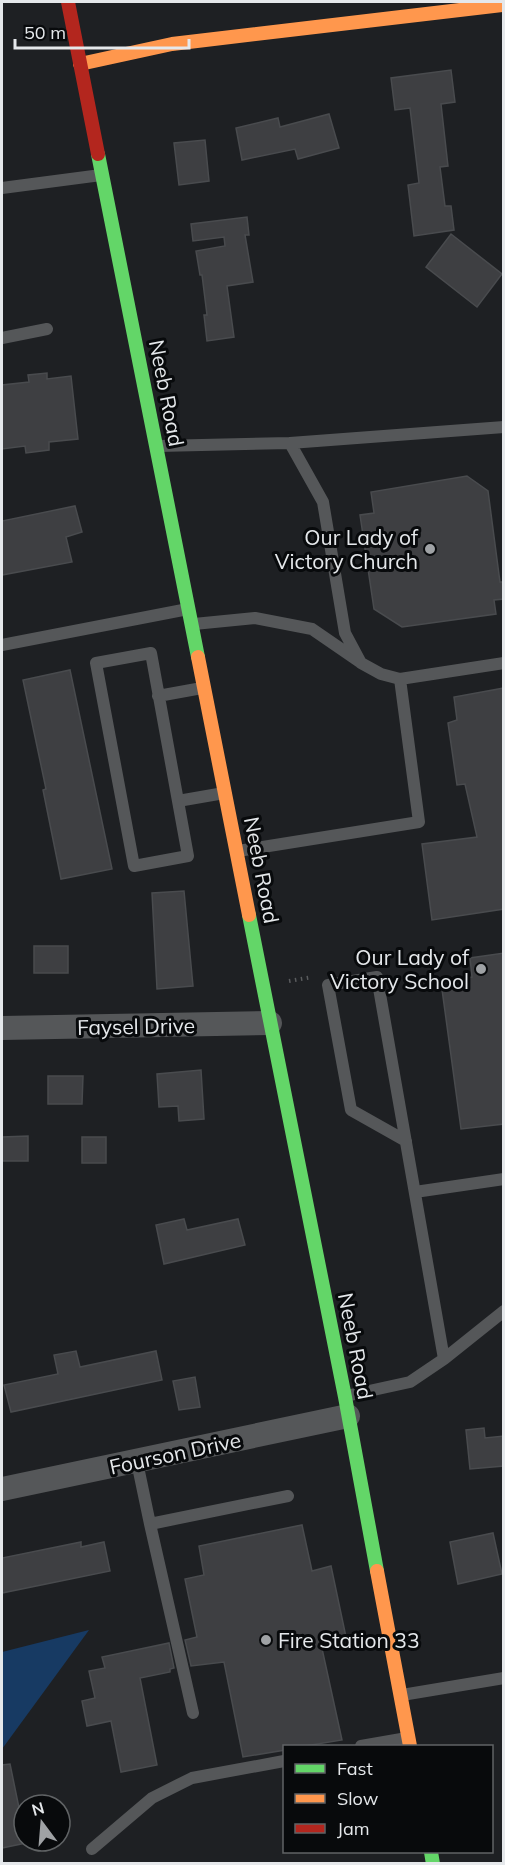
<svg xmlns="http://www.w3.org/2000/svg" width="505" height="1865" font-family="Mulish,sans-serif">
	<rect width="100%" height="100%" fill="#1e2023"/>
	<path fill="#173a63" d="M 89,1630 L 2,1749 L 2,1652 Z"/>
	<path fill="#3e3f42" stroke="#494b4e" stroke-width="1.5" d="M 451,70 L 455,102 L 441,104 L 448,166 L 440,167 L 445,206 L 451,206 L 454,230 L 414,236 L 408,185 L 419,183 L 410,108 L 395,110 L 391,78 Z
		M 329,114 L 339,148 L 298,159 L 295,149 L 242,160 L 236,128 L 278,118 L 280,127 Z
		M 205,140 L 209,181 L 179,185 L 174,143 Z
		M 247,217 L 249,235 L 245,235 L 253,282 L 227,286 L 234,337 L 207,341 L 204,315 L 207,315 L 202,275 L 200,275 L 196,251 L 225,246 L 224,237 L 193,241 L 191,224 Z
		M 451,234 L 502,274 L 477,307 L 426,267 Z
		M 47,373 L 47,379 L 71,376 L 78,439 L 49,442 L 49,450 L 26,453 L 25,446 L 2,449 L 2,385 L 29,382 L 28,375 Z
		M 467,476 L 488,491 L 500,582 L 504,582 L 504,599 L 494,600 L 496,614 L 402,627 L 374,609 L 360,515 L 374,513 L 371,492 Z
		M 75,506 L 82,532 L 66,537 L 72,562 L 2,575 L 2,521 Z
		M 70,670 L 112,869 L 61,879 L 43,790 L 46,789 L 23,680 Z
		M 504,688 L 504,909 L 432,920 L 422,844 L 477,837 L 465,784 L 457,785 L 448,723 L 457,720 L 454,697 Z
		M 184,891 L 193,986 L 157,989 L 152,893 Z
		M 34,946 L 68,946 L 68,973 L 34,973 Z
		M 504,953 L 504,1124 L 461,1129 L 441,982 L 472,977 L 470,958 Z
		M 201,1070 L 204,1119 L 179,1121 L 178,1106 L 159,1107 L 157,1074 Z
		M 48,1076 L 83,1076 L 82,1104 L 48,1104 Z
		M 28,1136 L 28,1161 L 2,1161 L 2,1137 Z
		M 82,1137 L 106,1137 L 106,1163 L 82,1163 Z
		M 184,1219 L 187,1230 L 238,1219 L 245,1245 L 164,1264 L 156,1225 Z
		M 76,1351 L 80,1367 L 156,1351 L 162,1380 L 11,1412 L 4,1385 L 58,1374 L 54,1355 Z
		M 195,1377 L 200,1407 L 179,1410 L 173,1381 Z
		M 484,1428 L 485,1438 L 504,1436 L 504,1466 L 470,1469 L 466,1430 Z
		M 302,1525 L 312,1571 L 331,1566 L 346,1637 L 321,1644 L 342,1740 L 305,1746 L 285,1746 L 285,1750 L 243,1757 L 224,1662 L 191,1666 L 185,1640 L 197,1637 L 185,1579 L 204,1575 L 199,1546 Z
		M 493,1533 L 502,1574 L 458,1584 L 450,1542 Z
		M 81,1542 L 81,1547 L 104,1542 L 110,1571 L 2,1593 L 2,1558 Z
		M 169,1643 L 174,1668 L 170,1669 L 170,1672 L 140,1678 L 157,1765 L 121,1772 L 111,1721 L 87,1726 L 82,1701 L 95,1698 L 89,1671 L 105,1668 L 102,1657 Z
		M 10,1764 L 24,1832 L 24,1841 L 26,1843 L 2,1848 L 2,1765 Z"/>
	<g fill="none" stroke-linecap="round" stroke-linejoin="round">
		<path stroke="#5a5c5e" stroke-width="4" stroke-dasharray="1.5 4.5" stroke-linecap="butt" d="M 289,981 L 312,977"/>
		<path stroke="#555759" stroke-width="12" d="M 2,188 L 101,175
			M 2,338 L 47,329
			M 290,443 L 504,427
			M 158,446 L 290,443 L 323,502 L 345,633 L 361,663 L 381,674 L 400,679 L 419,822 L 238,851
			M 194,624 L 255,618 L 312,629 L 360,662
			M 2,645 L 188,609
			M 151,653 L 188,856 L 134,866 L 96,663 Z
			M 400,679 L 504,663
			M 158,696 L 202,688
			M 178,801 L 224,793
			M 415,1192 L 504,1179
			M 444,1359 L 504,1311
			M 346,1396 L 410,1382 L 444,1359 C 422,1232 399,1104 377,977 L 328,985 L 351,1110 L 406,1141
			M 137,1462 L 150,1524 L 193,1713
			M 150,1524 L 288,1496
			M 402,1695 L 504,1678
			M 361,1746 L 407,1738
			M 92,1849 L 152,1798 L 192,1778 L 284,1761"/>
		<path stroke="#555759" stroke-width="24" d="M 2,1028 L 270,1023
			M 2,1489 L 348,1416"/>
		<path stroke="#63d668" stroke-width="14" d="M 98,154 L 198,657
			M 249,915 L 345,1397 L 377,1571
			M 431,1852 L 433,1864"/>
		<path stroke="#ff974d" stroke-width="14" d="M 80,64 L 172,44 L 502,5 L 502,2
			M 198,657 L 249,915
			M 377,1571 L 410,1746"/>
		<path stroke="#b3261e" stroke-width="14" d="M 68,2 L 98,154"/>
	</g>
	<g fill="#9fa2a5" stroke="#080a0c" stroke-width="2">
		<circle cx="430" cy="549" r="6"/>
		<circle cx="481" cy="969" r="6"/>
		<circle cx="266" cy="1640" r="6"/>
	</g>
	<g text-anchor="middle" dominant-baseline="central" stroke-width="6" stroke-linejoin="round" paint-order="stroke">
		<g font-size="21" fill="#e5e8eb" stroke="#080a0c">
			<text transform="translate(167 393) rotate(79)">Neeb Road</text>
			<text transform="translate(262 870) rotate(79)">Neeb Road</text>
			<text transform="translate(136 1026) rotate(-1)">Faysel Drive</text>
			<text transform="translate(356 1346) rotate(79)">Neeb Road</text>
			<text transform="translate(175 1453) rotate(-12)">Fourson Drive</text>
		</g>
		<g font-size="21" fill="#e5e8eb" stroke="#080a0c" text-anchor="end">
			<text x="418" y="537">Our Lady of<tspan x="418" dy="24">Victory Church</tspan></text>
			<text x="469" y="957">Our Lady of<tspan x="469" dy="24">Victory School</tspan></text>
			<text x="278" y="1640" text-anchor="start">Fire Station 33</text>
		</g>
	</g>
	<rect width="505" height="1865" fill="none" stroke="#e5e8eb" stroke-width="6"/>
	<rect x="283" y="1745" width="210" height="108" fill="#080a0c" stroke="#606365" stroke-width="1.5"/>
	<rect x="295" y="1764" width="30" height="9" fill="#63d668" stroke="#606365" stroke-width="1.5"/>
	<text x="337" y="1775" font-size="18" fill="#e5e8eb">Fast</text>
	<rect x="295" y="1794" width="30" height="9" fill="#ff974d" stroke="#606365" stroke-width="1.5"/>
	<text x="337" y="1805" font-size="18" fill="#e5e8eb">Slow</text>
	<rect x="295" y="1824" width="30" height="9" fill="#b3261e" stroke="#606365" stroke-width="1.5"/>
	<text x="337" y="1835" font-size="18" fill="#e5e8eb">Jam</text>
	<g transform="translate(42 1823) rotate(344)"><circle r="28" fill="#080a0c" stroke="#606365" stroke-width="1.5"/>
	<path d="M0-4.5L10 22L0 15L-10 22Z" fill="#9fa2a5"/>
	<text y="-9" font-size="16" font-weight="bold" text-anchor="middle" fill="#e5e8eb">N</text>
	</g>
	<path d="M15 39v9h174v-9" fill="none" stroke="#e5e8eb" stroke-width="3"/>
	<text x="24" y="39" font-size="18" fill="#e5e8eb" stroke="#080a0c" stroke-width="4.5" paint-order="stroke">50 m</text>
</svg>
